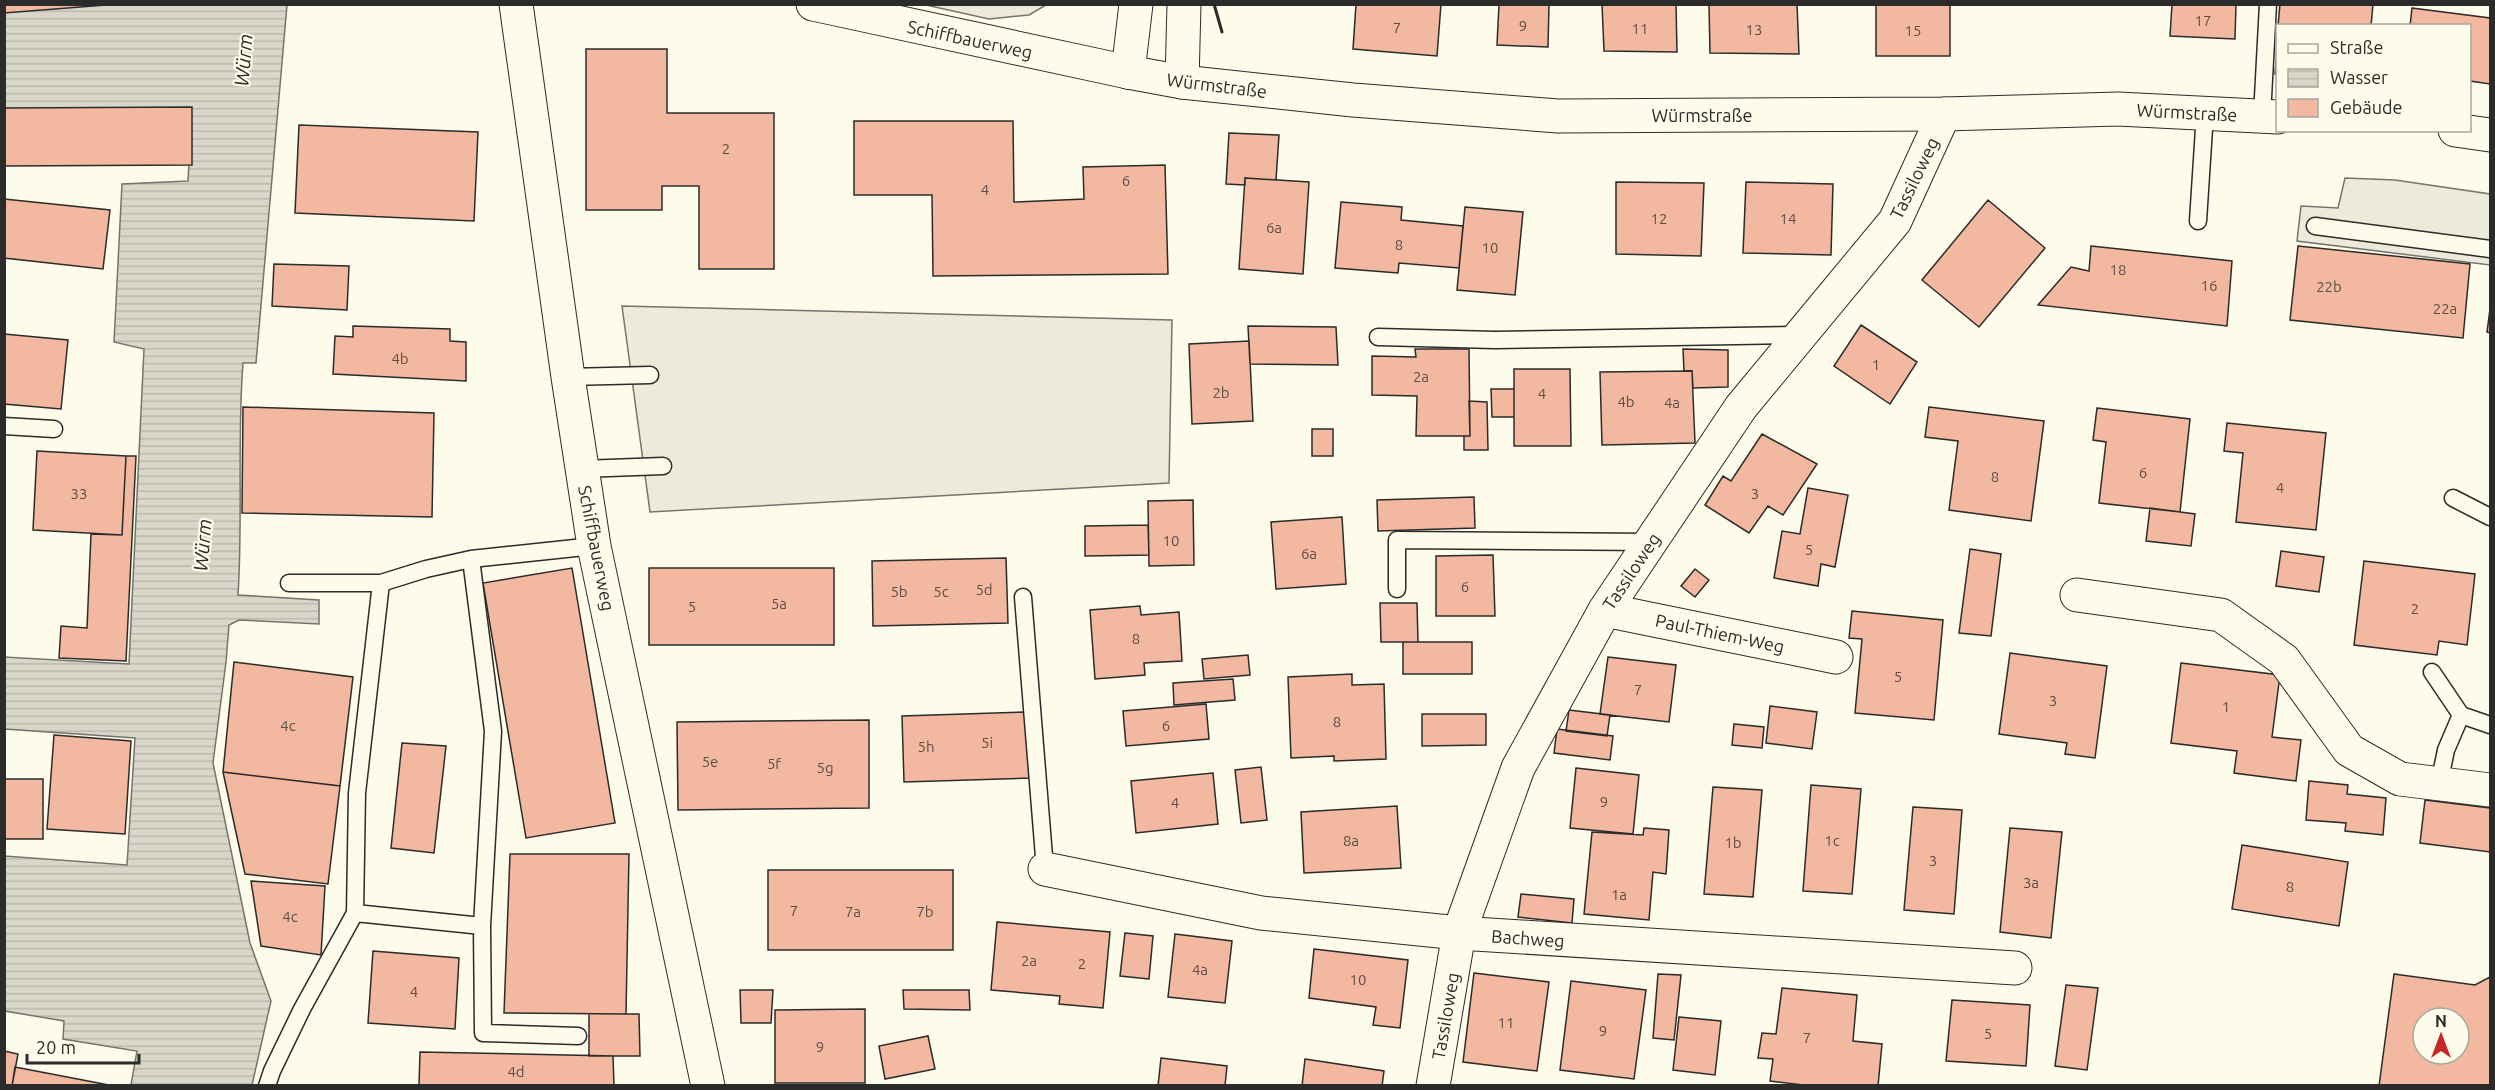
<svg xmlns="http://www.w3.org/2000/svg" width="2495" height="1090" font-family="Ubuntu,sans-serif">
	<defs>
		<pattern id="water-rules" width="6" height="5" patternUnits="userSpaceOnUse" patternTransform="scale(1.5)"><rect width="6" height="5" fill="#d8d7c9"/><path d="M0 2.5h6" fill="none" stroke="#bab9ad"/></pattern>
	</defs>
	<rect width="100%" height="100%" fill="#fdfbea"/>
	<path fill="#eceadb" stroke="#74746e" stroke-width="1.5" d="M 926,5 L 925,5 L 1046,5 L 1029,15 L 989,19 Z
		M 2345,178 L 2395,180 L 2490,194 L 2490,265 L 2297,241 L 2301,206 L 2338,208 Z
		M 622,306 L 1172,320 L 1169,483 L 650,512 Z"/>
	<path fill="url(#water-rules)" stroke="#74746e" stroke-width="1.5" d="M 5,5 L 287,5 L 256,363 L 243,363 C 237,440 243,518 238,595 L 319,600 L 319,624 L 239,620 L 229,625 L 226,662 L 213,763 L 250,943 L 271,1001 L 252,1085 L 131,1085 L 137,1051 L 63,1039 L 64,1021 L 5,1011 L 5,856 L 127,865 L 135,738 L 5,729 L 4,657 L 129,664 L 144,349 L 114,342 L 122,184 L 188,181 L 189,162 L 5,160 Z"/>
	<path fill="#f2b8a0" stroke="#2b2b2b" stroke-width="1.5" fill-rule="evenodd" d="M 4,4 L 119,4 L 4,13 Z
		M 1356,4 L 1441,4 L 1437,56 L 1353,49 Z
		M 1499,4 L 1549,4 L 1548,47 L 1497,45 Z
		M 1602,4 L 1676,4 L 1677,52 L 1604,51 Z
		M 1709,4 L 1797,4 L 1799,54 L 1710,53 Z
		M 1876,4 L 1950,4 L 1950,56 L 1876,56 Z
		M 2172,4 L 2236,4 L 2235,39 L 2170,36 Z
		M 2280,4 L 2373,4 L 2371,26 L 2278,26 Z
		M 2412,8 L 2490,18 L 2490,84 L 2470,81 L 2470,26 L 2410,26 Z
		M 2278,36 L 2278,75 L 2275,74 Z
		M 586,49 L 667,49 L 667,113 L 774,113 L 774,269 L 699,269 L 699,186 L 662,186 L 662,210 L 586,210 Z
		M 192,107 L 192,165 L 4,166 L 4,108 Z
		M 854,121 L 1013,121 L 1014,202 L 1084,199 L 1083,167 L 1165,165 L 1168,274 L 933,276 L 932,195 L 854,195 Z
		M 299,125 L 478,132 L 474,221 L 295,213 Z
		M 1229,133 L 1279,135 L 1276,180 L 1245,178 L 1245,185 L 1226,184 Z
		M 1245,178 L 1309,182 L 1303,274 L 1239,269 Z
		M 1616,182 L 1704,183 L 1701,256 L 1616,254 Z
		M 1746,182 L 1833,184 L 1831,255 L 1743,253 Z
		M 4,199 L 110,210 L 103,269 L 4,258 Z
		M 1988,200 L 2045,248 L 1979,327 L 1922,280 Z
		M 1341,202 L 1402,207 L 1401,220 L 1463,226 L 1459,268 L 1399,263 L 1398,273 L 1335,268 Z
		M 1465,207 L 1523,212 L 1515,295 L 1457,290 Z
		M 2091,246 L 2232,261 L 2227,326 L 2038,305 L 2071,267 L 2089,271 Z
		M 2298,246 L 2470,264 L 2463,338 L 2290,320 Z
		M 274,264 L 349,266 L 347,310 L 272,306 Z
		M 2490,309 L 2490,333 L 2487,332 Z
		M 1861,325 L 1917,362 L 1890,404 L 1834,366 Z
		M 353,326 L 450,329 L 450,341 L 466,342 L 466,381 L 333,374 L 335,336 L 353,337 Z
		M 1248,326 L 1336,327 L 1338,365 L 1250,364 Z
		M 4,334 L 68,340 L 61,409 L 4,404 Z
		M 1249,341 L 1253,421 L 1192,424 L 1189,344 Z
		M 1415,349 L 1469,349 L 1470,436 L 1416,436 L 1417,396 L 1372,395 L 1372,356 L 1416,357 Z
		M 1683,349 L 1728,350 L 1728,387 L 1693,388 L 1692,371 L 1684,371 Z
		M 1514,369 L 1570,369 L 1571,446 L 1514,446 Z
		M 1692,371 L 1695,443 L 1602,445 L 1600,372 Z
		M 1491,389 L 1514,389 L 1514,417 L 1492,417 Z
		M 1469,401 L 1487,402 L 1488,450 L 1464,450 L 1464,436 L 1470,436 Z
		M 243,407 L 434,413 L 432,517 L 242,513 Z
		M 1929,407 L 2044,421 L 2031,521 L 1949,510 L 1958,441 L 1925,437 Z
		M 2097,408 L 2190,419 L 2180,512 L 2099,503 L 2106,442 L 2093,440 Z
		M 2227,423 L 2326,433 L 2316,530 L 2236,522 L 2243,453 L 2224,451 Z
		M 1312,429 L 1333,429 L 1333,456 L 1312,456 Z
		M 1762,434 L 1817,464 L 1783,515 L 1768,506 L 1749,533 L 1705,505 L 1723,476 L 1731,481 Z
		M 37,451 L 126,456 L 122,535 L 33,530 Z
		M 126,456 L 136,456 L 126,661 L 59,658 L 61,626 L 87,628 L 91,534 L 122,535 Z
		M 1808,488 L 1848,495 L 1835,567 L 1821,564 L 1818,586 L 1774,578 L 1782,531 L 1800,534 Z
		M 1474,497 L 1475,528 L 1378,531 L 1377,500 Z
		M 1193,500 L 1194,565 L 1149,566 L 1148,501 Z
		M 2150,508 L 2195,514 L 2191,546 L 2146,541 Z
		M 1342,517 L 1346,584 L 1276,589 L 1271,522 Z
		M 1148,525 L 1149,555 L 1085,556 L 1085,526 Z
		M 1970,549 L 2001,554 L 1991,636 L 1959,633 Z
		M 2281,551 L 2324,557 L 2319,592 L 2276,586 Z
		M 1493,555 L 1495,616 L 1436,616 L 1436,556 Z
		M 1006,558 L 1008,623 L 873,626 L 872,561 Z
		M 2364,561 L 2475,574 L 2467,645 L 2439,641 L 2437,655 L 2354,645 Z
		M 572,568 L 615,823 L 526,838 L 483,583 Z
		M 649,568 L 834,568 L 834,645 L 649,645 Z
		M 1695,569 L 1709,580 L 1695,597 L 1681,586 Z
		M 1380,603 L 1417,603 L 1418,642 L 1381,642 Z
		M 1140,606 L 1141,615 L 1179,612 L 1182,661 L 1144,663 L 1145,675 L 1095,679 L 1090,610 Z
		M 1852,611 L 1943,620 L 1934,720 L 1855,713 L 1862,639 L 1849,638 Z
		M 1403,642 L 1472,642 L 1472,674 L 1403,674 Z
		M 2010,653 L 2107,666 L 2095,758 L 2065,754 L 2067,743 L 1999,734 Z
		M 1248,655 L 1250,675 L 1204,679 L 1202,659 Z
		M 1608,657 L 1676,665 L 1669,722 L 1600,714 Z
		M 234,662 L 353,677 L 340,786 L 223,772 Z
		M 2181,663 L 2280,675 L 2272,737 L 2301,740 L 2296,781 L 2234,773 L 2237,751 L 2171,743 Z
		M 1352,674 L 1352,685 L 1384,684 L 1386,759 L 1334,761 L 1334,756 L 1291,758 L 1288,677 Z
		M 1233,679 L 1235,700 L 1174,705 L 1173,683 Z
		M 1206,704 L 1209,739 L 1126,746 L 1123,711 Z
		M 1770,706 L 1817,712 L 1812,749 L 1766,743 Z
		M 1569,710 L 1610,715 L 1607,736 L 1566,731 Z
		M 1027,712 L 1030,778 L 904,782 L 902,716 Z
		M 1422,714 L 1486,714 L 1486,745 L 1422,746 Z
		M 869,720 L 869,808 L 678,810 L 677,722 Z
		M 1734,724 L 1764,727 L 1762,748 L 1732,745 Z
		M 1557,729 L 1613,736 L 1610,760 L 1554,753 Z
		M 54,735 L 131,741 L 125,834 L 47,829 Z
		M 402,743 L 446,746 L 434,853 L 391,848 Z
		M 1261,767 L 1267,820 L 1241,823 L 1235,770 Z
		M 1576,768 L 1639,775 L 1633,834 L 1570,828 Z
		M 223,772 L 340,786 L 328,884 L 245,874 Z
		M 1213,773 L 1218,824 L 1136,833 L 1131,781 Z
		M 5,779 L 43,779 L 43,839 L 5,839 Z
		M 2309,781 L 2348,785 L 2347,794 L 2386,798 L 2383,835 L 2345,831 L 2346,823 L 2306,820 Z
		M 1811,785 L 1861,789 L 1852,894 L 1803,891 Z
		M 1713,787 L 1762,790 L 1753,897 L 1704,894 Z
		M 2425,800 L 2490,808 L 2490,852 L 2420,843 Z
		M 1397,806 L 1401,868 L 1304,873 L 1301,812 Z
		M 1913,807 L 1962,810 L 1954,914 L 1904,910 Z
		M 1644,828 L 1669,830 L 1666,874 L 1653,872 L 1649,920 L 1584,914 L 1592,832 L 1643,835 Z
		M 2010,828 L 2062,832 L 2051,938 L 2000,932 Z
		M 2242,845 L 2348,862 L 2339,926 L 2232,909 Z
		M 510,854 L 629,854 L 626,1014 L 504,1013 Z
		M 768,870 L 953,870 L 953,950 L 768,950 Z
		M 251,881 L 325,886 L 321,955 L 261,946 Z
		M 1521,894 L 1574,899 L 1572,923 L 1518,917 Z
		M 997,922 L 1110,932 L 1103,1008 L 1059,1004 L 1060,996 L 991,990 Z
		M 1125,933 L 1153,936 L 1149,979 L 1120,976 Z
		M 1175,934 L 1232,941 L 1225,1003 L 1168,997 Z
		M 1314,949 L 1408,960 L 1400,1028 L 1373,1025 L 1376,1007 L 1309,998 Z
		M 373,951 L 459,958 L 455,1029 L 368,1023 Z
		M 1474,973 L 1549,982 L 1537,1071 L 1463,1062 Z
		M 1658,974 L 1681,975 L 1674,1040 L 1653,1038 Z
		M 2394,974 L 2475,985 L 2490,977 L 2490,1086 L 2379,1086 ZM 2423,1018 L 2459,1018 L 2459,1054 L 2423,1054 Z
		M 1571,981 L 1646,990 L 1634,1079 L 1560,1070 Z
		M 2066,985 L 2098,988 L 2087,1070 L 2055,1066 Z
		M 1782,988 L 1857,995 L 1853,1041 L 1882,1044 L 1878,1086 L 1812,1086 L 1770,1081 L 1773,1059 L 1758,1058 L 1762,1033 L 1776,1034 Z
		M 740,990 L 773,990 L 771,1023 L 741,1023 Z
		M 903,990 L 969,990 L 970,1010 L 904,1009 Z
		M 1952,1000 L 2030,1005 L 2026,1066 L 1946,1061 Z
		M 865,1009 L 865,1083 L 775,1083 L 775,1010 Z
		M 589,1014 L 639,1014 L 640,1056 L 589,1056 Z
		M 1679,1017 L 1721,1021 L 1715,1075 L 1673,1070 Z
		M 928,1036 L 935,1069 L 885,1079 L 879,1046 Z
		M 4,1051 L 18,1054 L 12,1086 L 4,1086 Z
		M 420,1052 L 613,1056 L 614,1086 L 419,1086 Z
		M 1161,1058 L 1227,1066 L 1225,1086 L 1158,1086 Z
		M 1305,1059 L 1384,1071 L 1382,1086 L 1302,1086 Z
		M 15,1067 L 114,1086 L 12,1086 Z"/>
	<g fill="none" stroke-linecap="round" stroke-linejoin="round">
		<g stroke="#2b2b2b" stroke-width="19">
			<path id="lane" d="M 2262,116 L 2268,4
				M 2198,221 L 2205,113
				M 2315,226 L 2490,249
				M 1378,337 L 1495,340 L 1800,335
				M 568,377 L 650,375
				M 4,426 L 54,429
				M 582,469 L 663,466
				M 2453,498 L 2490,517
				M 289,583 L 381,583
				M 1397,589 L 1397,540 L 1650,542
				M 1023,597 L 1045,869
				M 2432,672 L 2461,715 L 2490,725
				M 2439,784 L 2446,750 L 2461,715
				M 355,913 L 482,926 L 493,731 L 471,559 L 594,546
				M 482,926 L 483,1033 L 578,1036
				M 267,1086 L 272,1071 L 302,1009 L 355,913 L 357,793 L 381,583 L 426,569 L 471,559"/>
		</g>
		<g stroke="#2b2b2b" stroke-width="35">
			<path id="street" d="M 516,4 L 568,377 L 594,546 L 708,1086
				M 813,4 L 1128,72
				M 2077,595 L 2221,615 L 2284,660 L 2349,750 L 2400,779 L 2490,790
				M 1605,610 L 1836,657
				M 1045,869 L 1261,913 L 1459,933 L 2015,968
				M 1433,1086 L 1459,933 L 1518,768 L 1605,610 L 1741,407 L 1895,221 L 1944,114"/>
		</g>
		<g stroke="#2b2b2b" stroke-width="35">
			<path id="secondary" d="M 1128,72 L 1182,82 L 1353,100 L 1558,116 L 1944,114 L 2118,109 L 2278,117
				M 2455,130 L 2490,135"/>
		</g>
		<g stroke="#2b2b2b" stroke-width="35">
			<path id="primary" d="M 1128,72 L 1136,4"/>
		</g>
		<g stroke="#2b2b2b" stroke-width="35">
			<path id="highway" d="M 1182,82 L 1184,4"/>
		</g>
		<use href="#lane" stroke="#fdfbea" stroke-width="16"/>
		<use href="#street" stroke="#fdfbea" stroke-width="33"/>
		<use href="#secondary" stroke="#fdfbea" stroke-width="33"/>
		<use href="#primary" stroke="#fdfbea" stroke-width="33"/>
		<use href="#highway" stroke="#fdfbea" stroke-width="33"/>
		<path stroke="#2b2b2b" stroke-width="3" d="M 1214,4 L 1222,32"/>
	</g>
	<g text-anchor="middle" dominant-baseline="central" stroke-width="4.5" stroke-linejoin="round" paint-order="stroke">
		<g font-size="15" fill="#5d4e48">
			<text x="2203" y="20">17</text>
			<text x="1523" y="25">9</text>
			<text x="1397" y="27">7</text>
			<text x="1640" y="28">11</text>
			<text x="1754" y="29">13</text>
			<text x="1913" y="30">15</text>
			<text x="726" y="148">2</text>
			<text x="1126" y="180">6</text>
			<text x="985" y="189">4</text>
			<text x="1659" y="218">12</text>
			<text x="1788" y="218">14</text>
			<text x="1274" y="227">6a</text>
			<text x="1399" y="244">8</text>
			<text x="1490" y="247">10</text>
			<text x="2118" y="269">18</text>
			<text x="2209" y="285">16</text>
			<text x="2329" y="286">22b</text>
			<text x="2445" y="308">22a</text>
			<text x="400" y="358">4b</text>
			<text x="1876" y="364">1</text>
			<text x="1421" y="376">2a</text>
			<text x="1221" y="392">2b</text>
			<text x="1542" y="393">4</text>
			<text x="1626" y="401">4b</text>
			<text x="1672" y="402">4a</text>
			<text x="2143" y="472">6</text>
			<text x="1995" y="476">8</text>
			<text x="2280" y="487">4</text>
			<text x="79" y="493">33</text>
			<text x="1755" y="493">3</text>
			<text x="1171" y="540">10</text>
			<text x="1809" y="549">5</text>
			<text x="1309" y="553">6a</text>
			<text x="1465" y="586">6</text>
			<text x="984" y="589">5d</text>
			<text x="899" y="591">5b</text>
			<text x="941" y="591">5c</text>
			<text x="779" y="603">5a</text>
			<text x="692" y="606">5</text>
			<text x="2415" y="608">2</text>
			<text x="1136" y="638">8</text>
			<text x="1898" y="676">5</text>
			<text x="1638" y="689">7</text>
			<text x="2053" y="700">3</text>
			<text x="2226" y="706">1</text>
			<text x="1337" y="721">8</text>
			<text x="288" y="725">4c</text>
			<text x="1166" y="725">6</text>
			<text x="987" y="742">5i</text>
			<text x="926" y="746">5h</text>
			<text x="710" y="761">5e</text>
			<text x="774" y="763">5f</text>
			<text x="825" y="767">5g</text>
			<text x="1604" y="801">9</text>
			<text x="1175" y="802">4</text>
			<text x="1351" y="840">8a</text>
			<text x="1832" y="840">1c</text>
			<text x="1733" y="842">1b</text>
			<text x="1933" y="860">3</text>
			<text x="2031" y="882">3a</text>
			<text x="2290" y="886">8</text>
			<text x="1619" y="894">1a</text>
			<text x="794" y="910">7</text>
			<text x="853" y="911">7a</text>
			<text x="925" y="911">7b</text>
			<text x="290" y="916">4c</text>
			<text x="1029" y="960">2a</text>
			<text x="1082" y="963">2</text>
			<text x="1200" y="969">4a</text>
			<text x="1358" y="979">10</text>
			<text x="414" y="991">4</text>
			<text x="1506" y="1022">11</text>
			<text x="1603" y="1030">9</text>
			<text x="1988" y="1033">5</text>
			<text x="1807" y="1037">7</text>
			<text x="820" y="1046">9</text>
			<text x="516" y="1071">4d</text>
		</g>
		<g font-size="18" fill="#2b2b2b" stroke="#fdfbea">
			<text transform="translate(970 39) rotate(12)">Schiffbauerweg</text>
			<text transform="translate(1217 85) rotate(7)">Würmstraße</text>
			<text transform="translate(2187 112) rotate(3)">Würmstraße</text>
			<text x="1702" y="115">Würmstraße</text>
			<text transform="translate(1914 178) rotate(-64)">Tassiloweg</text>
			<text transform="translate(597 548) rotate(79)">Schiffbauerweg</text>
			<text transform="translate(1631 571) rotate(-56)">Tassiloweg</text>
			<text transform="translate(1720 633) rotate(12)">Paul-Thiem-Weg</text>
			<text transform="translate(1528 938) rotate(4)">Bachweg</text>
			<text transform="translate(1445 1016) rotate(-80)">Tassiloweg</text>
		</g>
		<g font-size="20" font-style="italic" fill="#2b2b2b" stroke="#fdfbea">
			<text transform="translate(243 60) rotate(-85)">Würm</text>
			<text transform="translate(202 545) rotate(-85)">Würm</text>
		</g>
	</g>
	<rect width="2495" height="1090" fill="none" stroke="#2b2b2b" stroke-width="12"/>
	<rect x="2276" y="24" width="195" height="108" fill="#fdfbea" stroke="#a9a89e" stroke-width="1.5"/>
	<rect x="2288" y="44" width="30" height="9" fill="#fdfbea" stroke="#a9a89e" stroke-width="1.5"/>
	<text x="2330" y="54" font-size="18" fill="#2b2b2b">Straße</text>
	<rect x="2288" y="69" width="30" height="18" fill="url(#water-rules)" stroke="#a9a89e" stroke-width="1.5"/>
	<text x="2330" y="84" font-size="18" fill="#2b2b2b">Wasser</text>
	<rect x="2288" y="99" width="30" height="18" fill="#f2b8a0" stroke="#a9a89e" stroke-width="1.5"/>
	<text x="2330" y="114" font-size="18" fill="#2b2b2b">Gebäude</text>
	<g transform="translate(2441 1036)"><circle r="28" fill="#fdfbea" stroke="#a9a89e" stroke-width="1.5"/>
	<path d="M0-4.5L10 22L0 15L-10 22Z" fill="#c62828"/>
	<text y="-9" font-size="16" font-weight="bold" text-anchor="middle" fill="#2b2b2b">N</text>
	</g>
	<path d="M27 1054v9h112v-9" fill="none" stroke="#2b2b2b" stroke-width="3"/>
	<text x="36" y="1054" font-size="18" fill="#2b2b2b" stroke="#fdfbea" stroke-width="4.5" paint-order="stroke">20 m</text>
</svg>
